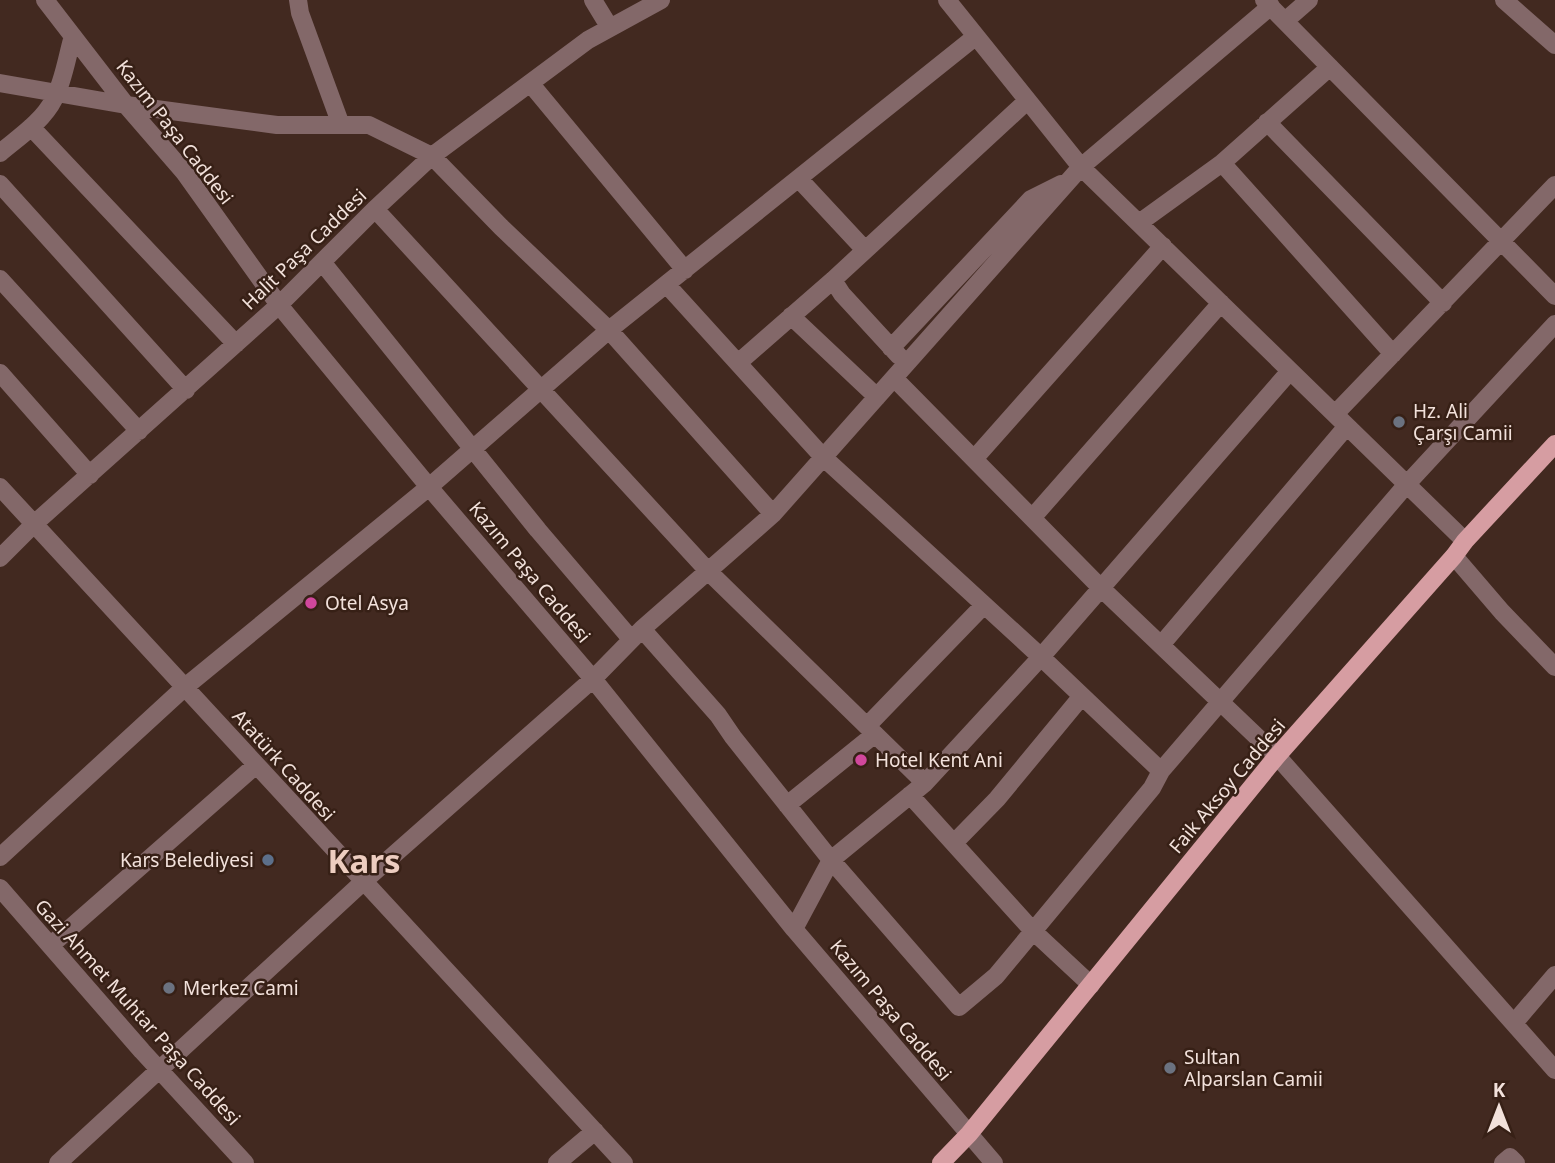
<svg xmlns="http://www.w3.org/2000/svg" width="1555" height="1163" font-family="'Noto Sans',sans-serif">
	<rect width="100%" height="100%" fill="#422920"/>
	<g fill="none" stroke-linecap="round" stroke-linejoin="round">
		<path stroke="#836869" stroke-width="18" d="M 45,0 L 126,105 L 184,172 L 279,305 L 429,487 L 593,679 L 794,929 L 994,1163
			M 298,0 L 300,13 L 341,125
			M 593,0 L 610,28
			M 947,0 L 1081,167 L 1465,541
			M 1264,0 L 1555,296
			M 1504,0 L 1555,45
			M 1285,21 L 1309,0
			M 0,83 L 126,105 L 277,125 L 369,125 L 432,156 L 501,227 L 609,330 L 773,514
			M 530,83 L 685,270
			M 1267,122 L 1443,303
			M 31,127 L 236,344
			M 0,153 C 19,137 43,121 54,99 C 64,80 67,56 73,36
			M 1222,163 L 1393,354
			M 799,179 L 865,250
			M 0,184 L 186,390
			M 375,209 L 708,571 L 925,783
			M 1139,223 L 1222,163 L 1330,67
			M 322,262 L 538,530 L 631,639
			M 0,279 L 139,431
			M 833,280 L 842,294 L 899,356
			M 667,285 L 823,457 L 1041,657 L 1161,771 L 1407,484 L 1555,324
			M 791,316 L 877,397
			M 891,348 L 1031,199 L 1061,184
			M 738,363 L 833,280 L 1027,101
			M 0,373 L 90,475
			M 894,378 L 1101,588 L 1277,756 L 1555,1070
			M 1335,414 L 1555,185
			M 974,459 L 1163,246
			M 0,487 L 624,1163
			M 1032,518 L 1221,303
			M 1454,556 L 1502,612 L 1555,667
			M 0,558 L 34,524 L 279,305 L 375,209 L 432,156 L 588,40 L 661,0
			M 642,629 L 718,715 L 733,737 L 831,860 L 959,1007 L 996,976 L 1152,788 L 1161,771
			M 1161,645 L 1347,426
			M 867,726 L 984,605
			M 910,795 L 1033,931 L 1091,985
			M 787,805 L 875,734
			M 954,843 L 997,799 L 1082,696
			M 0,857 L 185,687 L 429,487 L 609,330 L 975,37
			M 0,888 L 142,1051 L 245,1163
			M 794,929 L 831,860 L 925,783 L 1041,657 L 1290,371
			M 51,945 L 256,765
			M 1514,1023 L 1555,975
			M 58,1163 L 363,882 L 593,679 L 642,629 L 773,514 L 1081,167 L 1271,6
			M 557,1163 L 595,1131
			M 1503,1163 L 1510,1157 L 1516,1163"/>
		<path stroke="#d69da2" stroke-width="18" d="M 941,1163 L 969,1134 L 1277,756 L 1454,556 L 1465,541 L 1555,444"/>
	</g>
	<g fill="#6b7280" stroke="#372016" stroke-width="2.5">
		<circle cx="1399" cy="422" r="7"/>
		<circle cx="169" cy="988" r="7"/>
		<circle cx="1170" cy="1068" r="7"/>
	</g>
	<g fill="#d1479c" stroke="#372016" stroke-width="2.5">
		<circle cx="311" cy="603" r="7"/>
		<circle cx="861" cy="760" r="7"/>
	</g>
	<circle fill="#5c6f8a" stroke="#372016" stroke-width="2.5" cx="268" cy="860" r="7"/>
	<g text-anchor="middle" dominant-baseline="central" stroke-width="5" stroke-linejoin="round" paint-order="stroke">
		<g font-size="19" fill="#f2e1db" stroke="#372016">
			<text transform="translate(175 132) rotate(52)">Kazım Paşa Caddesi</text>
			<text transform="translate(304 249) rotate(-44)">Halit Paşa Caddesi</text>
			<text transform="translate(530 572) rotate(50)">Kazım Paşa Caddesi</text>
			<text transform="translate(284 765) rotate(48)">Atatürk Caddesi</text>
			<text transform="translate(1227 786) rotate(-50)">Faik Aksoy Caddesi</text>
			<text transform="translate(891 1010) rotate(50)">Kazım Paşa Caddesi</text>
			<text transform="translate(138 1012) rotate(48)">Gazi Ahmet Muhtar Paşa Caddesi</text>
		</g>
		<g font-size="19" fill="#f2e1db" stroke="#372016" text-anchor="start">
			<text x="1413" y="411">Hz. Ali<tspan x="1413" dy="22">Çarşı Camii</tspan></text>
			<text x="325" y="603">Otel Asya</text>
			<text x="875" y="760">Hotel Kent Ani</text>
			<text x="254" y="860" text-anchor="end">Kars Belediyesi</text>
			<text x="183" y="988">Merkez Cami</text>
			<text x="1184" y="1057">Sultan<tspan x="1184" dy="22">Alparslan Camii</tspan></text>
		</g>
		<g font-size="33" font-weight="bold" fill="#edcdc0" stroke="#372016">
			<text x="364" y="860">Kars</text>
		</g>
	</g>
	<g transform="translate(1499 1107)" stroke="#372016" stroke-width="5" paint-order="stroke">
	<path d="M0-5L12 26L0 18L-12 26Z" fill="#f2e1db"/>
	<text y="-10" font-size="19" font-weight="bold" text-anchor="middle" fill="#f2e1db">K</text>
	</g>
</svg>
